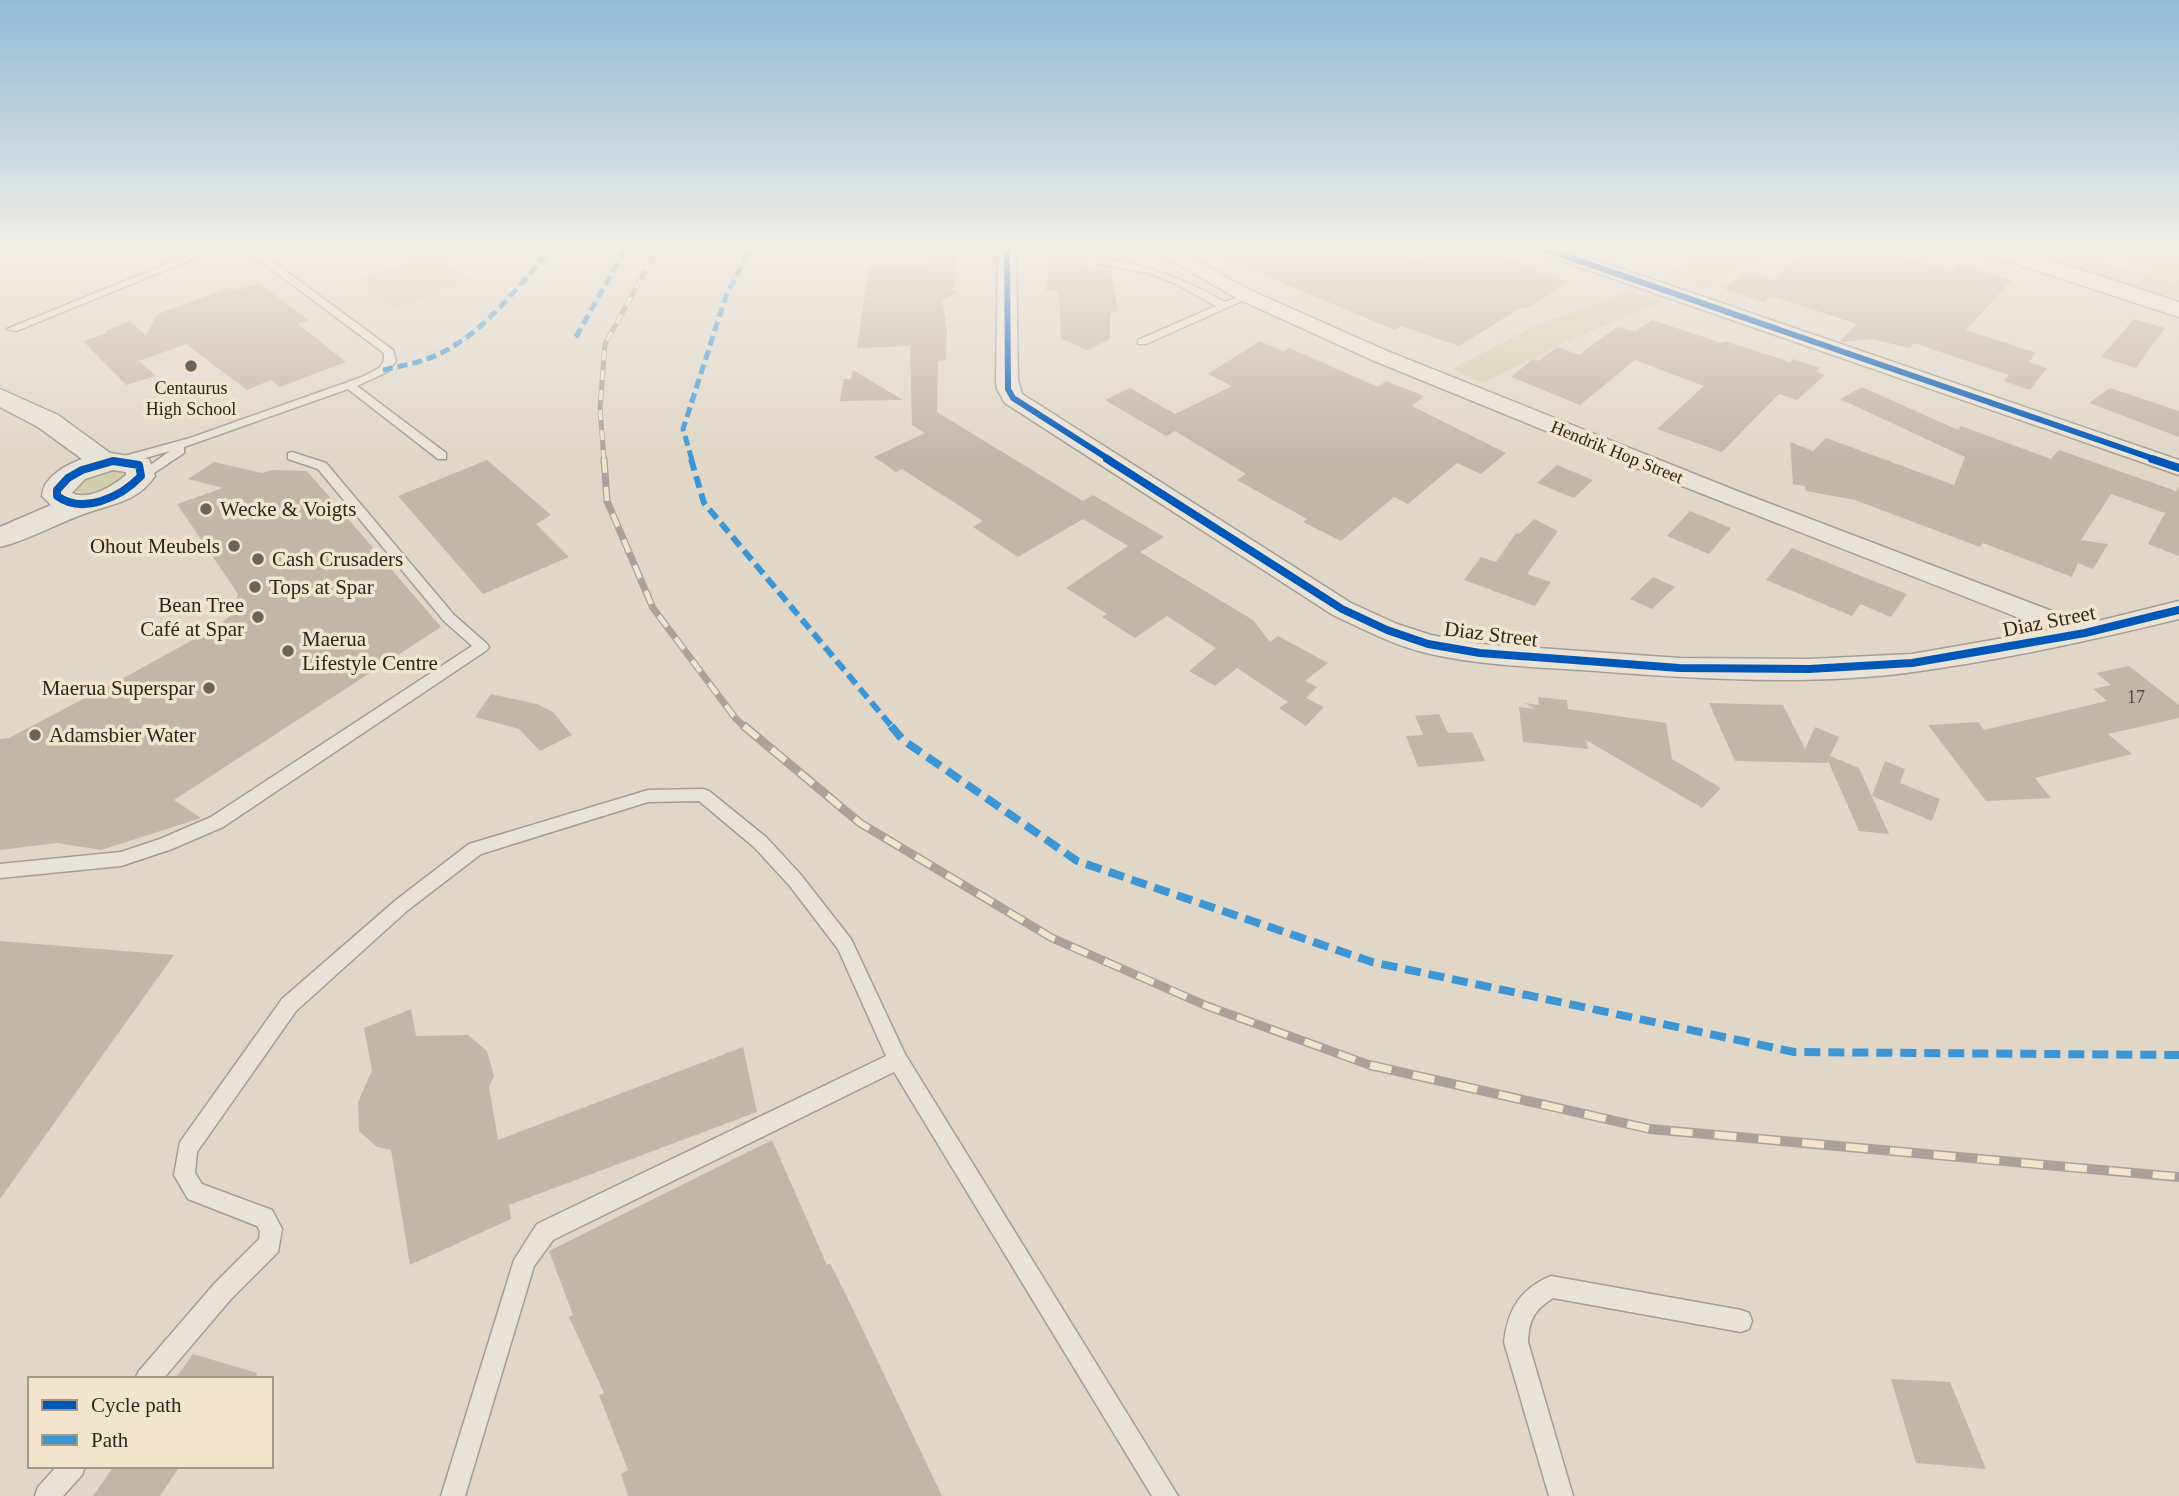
<svg xmlns="http://www.w3.org/2000/svg" width="2179" height="1496" font-family="'Times New Roman',serif">
	<rect width="100%" height="100%" fill="#e0d7c8"/>
	<path fill="#d2ceab" d="M 1712,248 L 1778,248 L 1703,290 L 1664,276 Z
		M 2045,248 L 2058,248 L 2179,285 L 2179,300 L 2075,268 Z
		M 2114,248 L 2179,248 L 2179,283 L 2145,269 Z
		M 431,254 L 471,280 L 394,308 L 357,280 Z
		M 1631,291 L 1661,302 L 1572,339 L 1483,383 L 1452,369 L 1535,326 Z
		M 114,469 L 125,472 L 127,475 C 119,490 92,499 76,491 L 75,488 L 82,479 Z"/>
	<path fill="#c4b5a9" d="M 1199,248 L 1344,248 L 1357,254 L 1371,248 L 1390,248 L 1417,261 L 1437,248 L 1480,248 L 1568,282 L 1527,309 L 1522,307 L 1459,346 L 1401,326 L 1395,330 Z
		M 1813,248 L 1877,248 L 1952,272 L 1961,264 L 2012,280 L 1966,330 L 2036,353 L 2029,362 L 2047,368 L 2030,390 L 2004,381 L 2009,375 L 1914,343 L 1909,348 L 1872,339 L 1843,342 L 1840,341 L 1857,324 L 1771,296 L 1764,302 L 1724,289 L 1746,271 L 1772,280 Z
		M 956,251 L 955,287 L 951,288 L 958,294 L 942,299 L 947,330 L 946,360 L 938,361 L 937,412 L 1083,501 L 1093,495 L 1164,537 L 1140,552 L 1253,620 L 1270,642 L 1278,636 L 1328,663 L 1305,681 L 1317,687 L 1306,698 L 1324,707 L 1306,726 L 1279,708 L 1288,702 L 1237,668 L 1215,686 L 1189,671 L 1216,648 L 1167,616 L 1135,638 L 1102,617 L 1107,614 L 1066,588 L 1128,546 L 1083,519 L 1018,557 L 973,527 L 983,521 L 902,469 L 896,472 L 874,457 L 925,433 L 912,425 L 910,346 L 857,348 L 869,268 L 928,266 L 929,252 Z
		M 1049,255 L 1081,255 L 1082,269 L 1110,270 L 1118,310 L 1110,314 L 1110,339 L 1087,350 L 1061,339 L 1059,291 L 1046,291 Z
		M 259,283 L 309,320 L 298,324 L 346,362 L 280,387 L 271,380 L 247,390 L 186,344 L 139,361 L 156,376 L 126,385 L 83,341 L 108,333 L 105,331 L 130,321 L 146,335 L 157,314 L 232,287 L 237,290 Z
		M 2134,319 L 2165,328 L 2136,368 L 2101,357 Z
		M 1652,320 L 1722,343 L 1725,341 L 1790,362 L 1793,359 L 1820,368 L 1816,372 L 1825,375 L 1797,400 L 1779,394 L 1722,452 L 1657,429 L 1704,386 L 1635,360 L 1580,405 L 1511,377 L 1533,359 L 1538,361 L 1558,347 L 1579,355 L 1617,327 L 1635,331 Z
		M 1260,341 L 1284,352 L 1289,348 L 1378,387 L 1386,381 L 1424,396 L 1412,406 L 1506,453 L 1481,474 L 1457,463 L 1408,504 L 1394,497 L 1341,541 L 1303,522 L 1307,519 L 1237,480 L 1246,474 L 1175,431 L 1166,436 L 1105,400 L 1130,388 L 1175,414 L 1232,386 L 1208,374 Z
		M 853,370 L 903,400 L 840,401 L 844,379 L 851,379 Z
		M 1862,387 L 1958,430 L 1961,426 L 2051,459 L 2059,450 L 2176,491 L 2179,486 L 2179,556 L 2148,544 L 2165,513 L 2111,494 L 2081,540 L 2108,544 L 2093,569 L 2078,563 L 2072,577 L 1983,543 L 1980,547 L 1855,500 L 1806,491 L 1805,486 L 1793,484 L 1790,442 L 1813,451 L 1826,438 L 1954,485 L 1965,457 L 1840,399 Z
		M 2110,388 L 2179,411 L 2179,437 L 2089,403 Z
		M 487,460 L 551,515 L 536,524 L 569,557 L 483,594 L 398,496 Z
		M 214,462 L 262,473 L 273,470 L 307,471 L 441,627 L 174,800 L 201,818 L 101,850 L 57,843 L 0,850 L 0,739 L 9,738 L 129,675 L 218,626 L 232,614 L 238,594 L 177,504 L 223,488 L 188,479 Z
		M 1557,465 L 1593,480 L 1574,498 L 1537,483 Z
		M 1690,511 L 1731,528 L 1709,554 L 1667,536 Z
		M 1534,519 L 1558,531 L 1527,574 L 1551,582 L 1535,606 L 1464,580 L 1481,557 L 1496,562 L 1516,533 L 1519,534 Z
		M 1792,548 L 1876,582 L 1907,594 L 1891,617 L 1860,604 L 1852,616 L 1766,580 Z
		M 1653,577 L 1675,587 L 1652,609 L 1630,599 Z
		M 2129,666 L 2179,705 L 2179,718 L 2108,734 L 2132,754 L 2035,778 L 2051,798 L 1986,801 L 1928,725 L 1978,722 L 1984,730 L 2107,701 L 2093,689 L 2111,685 L 2096,673 Z
		M 491,694 L 537,704 L 553,712 L 572,735 L 540,751 L 519,729 L 475,717 Z
		M 1538,697 L 1567,700 L 1568,709 L 1666,723 L 1672,759 L 1721,788 L 1702,808 L 1586,740 L 1588,749 L 1523,742 L 1519,707 L 1535,709 L 1525,703 L 1539,705 Z
		M 1709,703 L 1783,705 L 1805,749 L 1815,727 L 1839,737 L 1830,756 L 1859,768 L 1889,834 L 1859,831 L 1828,761 L 1827,763 L 1735,761 Z
		M 1439,714 L 1448,733 L 1472,732 L 1485,761 L 1418,767 L 1406,736 L 1423,735 L 1415,716 Z
		M 1885,761 L 1905,769 L 1900,783 L 1940,799 L 1932,821 L 1872,796 Z
		M 0,941 L 174,955 L 0,1199 Z
		M 411,1009 L 416,1036 L 468,1035 L 487,1051 L 494,1076 L 489,1087 L 498,1140 L 743,1047 L 757,1112 L 509,1205 L 511,1219 L 410,1265 L 391,1150 L 377,1147 L 359,1131 L 358,1102 L 372,1070 L 364,1028 Z
		M 772,1140 L 827,1265 L 830,1263 L 851,1305 L 942,1496 L 628,1496 L 621,1474 L 628,1470 L 599,1395 L 604,1393 L 569,1317 L 573,1315 L 549,1251 Z
		M 193,1354 L 257,1373 L 256,1379 L 175,1379 Z
		M 1891,1379 L 1950,1382 L 1986,1469 L 1916,1463 Z
		M 114,1466 L 180,1466 L 160,1496 L 93,1496 Z"/>
	<g fill="none" stroke-linecap="round" stroke-linejoin="round">
		<g stroke="#a59c92" stroke-width="3">
			<path id="service" d="M 206,248 L 220,248 L 16,331 L 7,329 Z
				M 243,248 L 255,248 L 393,350 L 396,361 L 387,372 L 357,386 L 446,453 L 446,459 L 438,459 L 348,389 L 184,447 L 184,453 L 145,479 L 137,479 L 135,476 L 170,451 L 121,465 L 117,464 L 117,458 L 190,438 L 362,377 L 379,368 L 384,361 L 384,353 Z
				M 2026,248 L 2037,248 L 2051,265 L 2051,269 L 2045,269 Z
				M 1103,259 C 1149,264 1185,280 1225,302 L 1246,294 L 1251,297 L 1146,344 L 1138,344 L 1138,340 L 1216,306 L 1176,284 L 1149,273 L 1100,264 L 1100,260 Z
				M 292,452 L 326,463 L 454,615 L 487,644 L 489,647 L 487,650 L 223,827 L 172,849 L 121,866 L 0,878 L 0,864 L 121,852 L 160,839 L 211,817 L 472,646 L 444,621 L 318,469 L 288,459 L 288,453 Z
				M 703,789 L 709,791 L 766,837 L 801,875 L 851,939 L 905,1054 L 1178,1496 L 1152,1496 L 894,1072 L 553,1240 L 534,1266 L 465,1496 L 441,1496 L 514,1260 L 537,1224 L 886,1056 L 838,949 L 789,885 L 754,847 L 699,801 L 648,802 L 481,854 L 408,910 L 296,1011 L 197,1152 L 195,1173 L 202,1184 L 272,1210 L 282,1229 L 278,1252 L 231,1299 L 163,1379 L 135,1379 L 139,1371 L 215,1283 L 259,1239 L 260,1231 L 257,1226 L 188,1199 L 174,1175 L 180,1142 L 282,999 L 396,900 L 469,844 L 648,790 Z
				M 1551,1276 L 1741,1310 L 1749,1313 L 1752,1321 L 1749,1329 L 1741,1332 L 1553,1298 C 1534,1310 1529,1320 1528,1342 L 1573,1496 L 1549,1496 L 1504,1342 C 1508,1309 1520,1289 1551,1276 Z
				M 57,1466 L 85,1466 L 82,1475 L 63,1496 L 35,1496 L 38,1487 Z"/>
		</g>
		<g stroke="#a59c92" stroke-width="3">
			<path id="minor" d="M 998,248 L 1016,248 L 1018,380 L 1022,394 L 1351,603 L 1397,624 L 1431,635 L 1480,644 L 1679,658 L 1809,659 L 1912,654 L 2050,630 L 1649,473 L 1372,360 L 1238,299 L 1150,248 L 1173,248 L 1252,291 L 1387,351 L 1737,491 L 2086,624 L 2179,601 L 2179,619 C 2092,640 2003,660 1913,672 C 1810,686 1698,679 1595,671 C 1539,667 1481,666 1426,653 C 1393,645 1363,629 1333,615 L 1005,403 L 997,389 L 996,380 Z
				M 1533,248 L 1561,248 L 2179,460 L 2179,475 L 1536,252 Z"/>
		</g>
		<g stroke="#a59c92" stroke-width="3">
			<path id="tertiary" d="M 1979,248 L 2014,248 L 2179,302 L 2179,317 L 1982,253 Z
				M 0,389 L 58,415 L 110,453 L 149,459 L 155,476 C 136,504 109,504 81,515 C 54,525 28,540 0,547 L 0,527 L 51,505 L 42,496 C 43,477 66,465 82,459 L 38,427 L 0,407 ZM 113,470 L 126,472 L 126,475 C 113,486 89,501 72,493 L 85,479 Z"/>
		</g>
		<use href="#service" fill="#e8e3da" fill-rule="evenodd"/>
		<use href="#minor" fill="#e8e3da" fill-rule="evenodd"/>
		<use href="#tertiary" fill="#e8e3da" fill-rule="evenodd"/>
		<g stroke="#a8a29b" stroke-width="5">
			<path id="rail-far3" d="M 604,460 L 600,408 L 605,344 L 658,248"/>
		</g>
		<g stroke="#a8a29b" stroke-width="7">
			<path id="rail-far2" d="M 604,459 L 607,501 L 653,608 L 736,719 L 746,728"/>
		</g>
		<g stroke="#a8a29b" stroke-width="9">
			<path id="rail-far1" d="M 744,726 L 860,823 L 1052,938 L 1207,1006 L 1375,1067"/>
		</g>
		<g stroke="#a8a29b" stroke-width="10">
			<path id="rail" d="M 1370,1065 L 1650,1129 L 2179,1177"/>
		</g>
		<use href="#rail-far3" stroke="#f2e4cd" stroke-width="3.5" stroke-dasharray="10" stroke-linecap="butt"/>
		<use href="#rail-far2" stroke="#f2e4cd" stroke-width="4.5" stroke-dasharray="14" stroke-linecap="butt"/>
		<use href="#rail-far1" stroke="#f2e4cd" stroke-width="6" stroke-dasharray="18" stroke-linecap="butt"/>
		<use href="#rail" stroke="#f2e4cd" stroke-width="7" stroke-dasharray="22" stroke-linecap="butt"/>
		<path stroke="#3d95d4" stroke-width="5" stroke-dasharray="10 5" stroke-linecap="butt" d="M 576,337 L 626,248
			M 383,370 C 402,366 423,362 441,353 C 486,331 519,285 552,248
			M 692,460 L 683,429 L 726,296 L 751,248"/>
		<path stroke="#3d95d4" stroke-width="6" stroke-dasharray="12 6" stroke-linecap="butt" d="M 691,459 L 704,503 L 893,728"/>
		<path stroke="#3d95d4" stroke-width="8" stroke-dasharray="16 8" stroke-linecap="butt" d="M 891,726 L 903,740 L 1077,861 L 1372,962 L 1794,1052 L 2179,1055"/>
		<g stroke="#f2e4cd" stroke-width="9">
			<path id="cycleway-far1" d="M 1007,248 L 1008,389 L 1013,398 L 1110,460
				M 1542,248 L 2157,460"/>
		</g>
		<g stroke="#f2e4cd" stroke-width="11">
			<path id="cycleway" d="M 1107,459 L 1342,609 L 1387,630 L 1428,644 L 1480,653 L 1679,668 L 1809,669 L 1912,663 L 2085,633 L 2179,610
				M 2152,459 L 2179,468
				M 113,461 L 139,465 L 141,476 C 121,497 83,515 57,496 L 57,490 L 68,478 L 82,470 Z"/>
		</g>
		<use href="#cycleway-far1" stroke="#0057b8" stroke-width="6"/>
		<use href="#cycleway" stroke="#0057b8" stroke-width="8"/>
	</g>
	<linearGradient id="sky" x2="0" y2="1"><stop stop-color="#93bad5"/><stop offset="0.54" stop-color="#f1ede6"/><stop offset="1" stop-color="#f1ede6" stop-opacity="0"/></linearGradient>
	<rect width="2179" height="458" fill="url(#sky)"/>
	<g fill="#6f6358" stroke="#f2e4cd" stroke-width="2.5">
		<circle cx="191" cy="366" r="7"/>
		<circle cx="206" cy="509" r="7"/>
		<circle cx="234" cy="546" r="7"/>
		<circle cx="258" cy="559" r="7"/>
		<circle cx="255" cy="587" r="7"/>
		<circle cx="258" cy="617" r="7"/>
		<circle cx="288" cy="651" r="7"/>
		<circle cx="209" cy="688" r="7"/>
		<circle cx="35" cy="735" r="7"/>
	</g>
	<g text-anchor="middle" dominant-baseline="central" stroke-width="7" stroke-linejoin="round" paint-order="stroke">
		<g font-size="18" fill="#32251c" stroke="#f2e4cd">
			<text x="191" y="388">Centaurus<tspan x="191" dy="21">High School</tspan></text>
		</g>
		<g font-size="18" fill="#32251c" stroke="#f2e4cd">
			<text transform="translate(1617 452) rotate(22)">Hendrik Hop Street</text>
		</g>
		<g font-size="18" fill="#56493f">
			<text x="2136" y="697">17</text>
		</g>
		<g font-size="21" fill="#32251c" stroke="#f2e4cd" text-anchor="start">
			<text x="220" y="509">Wecke &amp; Voigts</text>
			<text x="220" y="546" text-anchor="end">Ohout Meubels</text>
			<text x="272" y="559">Cash Crusaders</text>
			<text x="269" y="587">Tops at Spar</text>
			<text x="244" y="605" text-anchor="end">Bean Tree<tspan x="244" dy="24">Café at Spar</tspan></text>
			<text x="302" y="639">Maerua<tspan x="302" dy="24">Lifestyle Centre</tspan></text>
			<text x="195" y="688" text-anchor="end">Maerua Superspar</text>
			<text x="49" y="735">Adamsbier Water</text>
		</g>
		<g font-size="21" fill="#32251c" stroke="#f2e4cd">
			<text transform="translate(2049 621) rotate(-11)">Diaz Street</text>
			<text transform="translate(1491 634) rotate(7)">Diaz Street</text>
		</g>
	</g>
	<rect x="28" y="1377" width="245" height="91" fill="#f2e4cd" stroke="#a59886" stroke-width="2"/>
	<rect x="42" y="1400" width="35" height="10" fill="#0057b8" stroke="#a59886" stroke-width="2"/>
	<text x="91" y="1412" font-size="21" fill="#32251c">Cycle path</text>
	<rect x="42" y="1435" width="35" height="10" fill="#3d95d4" stroke="#a59886" stroke-width="2"/>
	<text x="91" y="1447" font-size="21" fill="#32251c">Path</text>
</svg>
